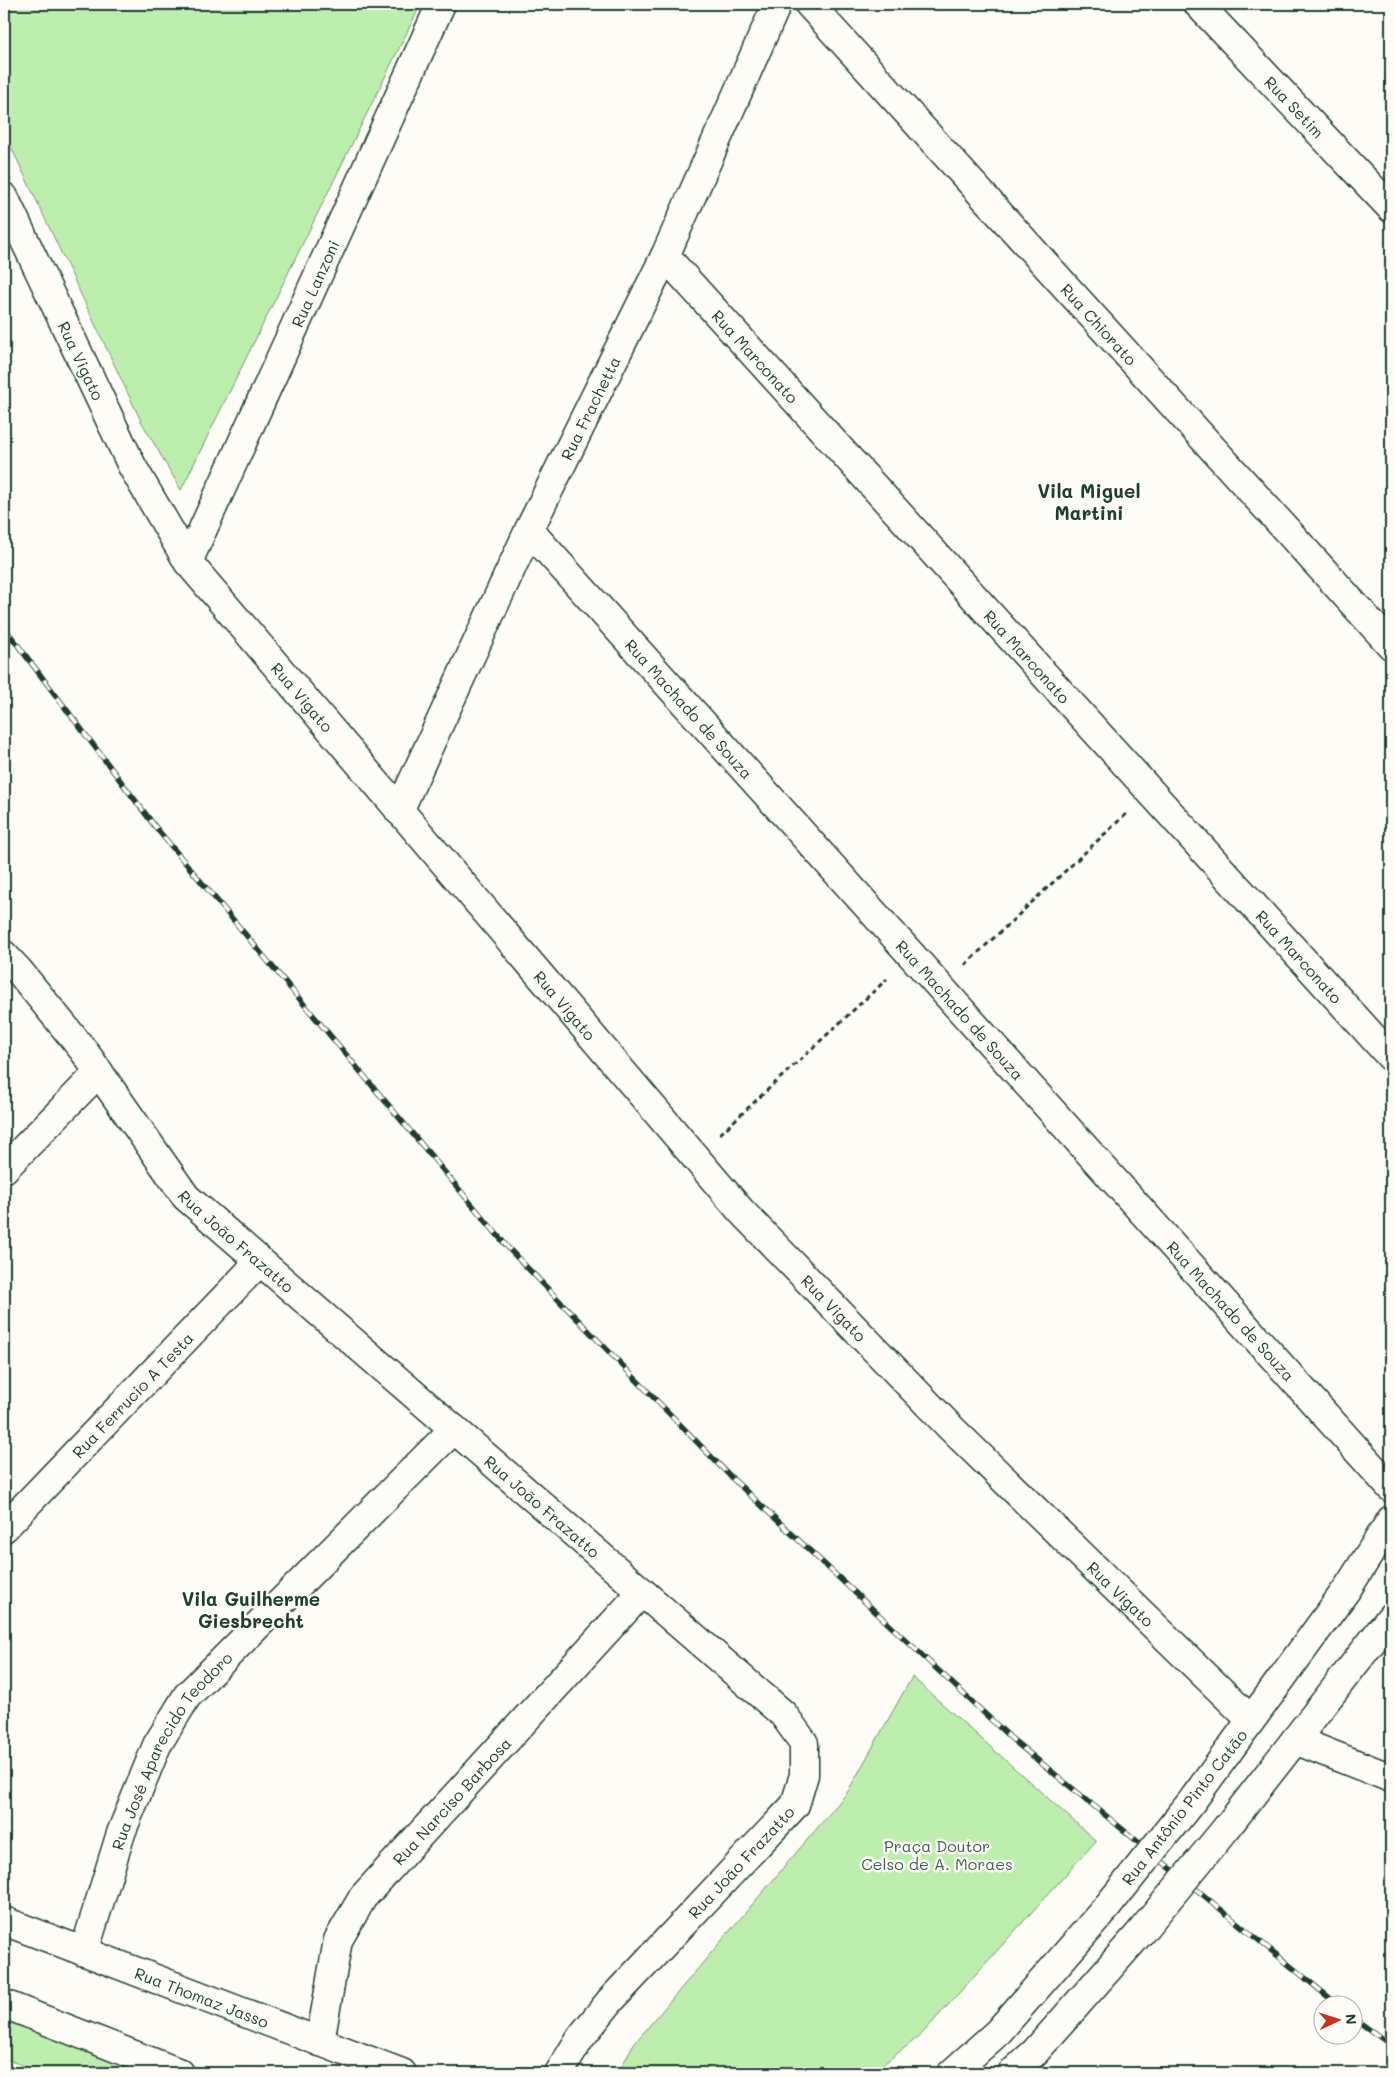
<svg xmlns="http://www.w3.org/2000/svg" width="1395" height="2077" font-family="Mali,sans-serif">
	<rect width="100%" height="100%" fill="#fdfcf7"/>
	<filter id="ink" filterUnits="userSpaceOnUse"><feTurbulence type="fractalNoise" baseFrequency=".02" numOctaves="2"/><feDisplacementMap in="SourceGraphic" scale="10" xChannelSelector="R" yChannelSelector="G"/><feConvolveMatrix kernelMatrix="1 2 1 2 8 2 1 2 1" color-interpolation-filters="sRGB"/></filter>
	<g filter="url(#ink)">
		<path fill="#beeead" stroke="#6e9670" d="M 4,4 L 421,4 L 181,490 L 141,421 L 4,132 Z
			M 912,1677 L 1096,1841 L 921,2035 L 872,2073 L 618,2073 L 633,2045 L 847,1793 Z
			M 4,2017 L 142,2073 L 42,2073 L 4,2058 Z"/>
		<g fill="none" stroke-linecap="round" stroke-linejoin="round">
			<g stroke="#1f3d34" stroke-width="31">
				<g id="street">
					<path id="s1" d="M 809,4 L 1391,645"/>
					<path id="s2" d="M 1198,4 L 1391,208"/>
					<path id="s3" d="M 665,256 L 1391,1057"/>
					<path id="s4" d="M 529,530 L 1391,1488"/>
					<path id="s5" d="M 188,562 L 441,4"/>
					<path id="s6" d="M 399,811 L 529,530 L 665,256 L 777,4"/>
					<path id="s7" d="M 4,955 L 19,971 L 84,1051 L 186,1197 L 783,1714 L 804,1743 L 804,1775 L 795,1805 L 610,2001 L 581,2037 L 559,2073"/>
					<path d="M 4,1169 L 99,1072"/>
					<path id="s8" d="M 4,1528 L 260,1261"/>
					<path id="s9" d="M 84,1952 L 121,1833 L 157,1745 L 187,1696 L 454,1429"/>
					<path id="s10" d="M 320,2042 L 338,1940 L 363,1897 L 642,1592"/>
				</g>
			</g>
			<g stroke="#1f3d34" stroke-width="31">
				<g id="secondary">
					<path id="s11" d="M 4,197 L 132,466 L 188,562 L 741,1211 L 951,1428 L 1251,1720"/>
					<path d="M 1295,1740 L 1391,1778"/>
					<path d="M 1192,1801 L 1347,1589 L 1391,1520"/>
					<path d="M 1228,1826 L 1391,1617"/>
					<path id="s12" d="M 4,1921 L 402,2073"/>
					<path d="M 4,2004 L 180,2073"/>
					<path d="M 952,2073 L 998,2032 L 1107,1907"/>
					<path d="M 1012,2073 L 1035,2052 L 1140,1933"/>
				</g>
			</g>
			<path stroke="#1f3d34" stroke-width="3" stroke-dasharray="5 4" stroke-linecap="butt" d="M 965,965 L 1126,814
				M 720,1134 L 887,979"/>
			<use href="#street" stroke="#fdfcf7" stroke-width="28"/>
			<use href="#secondary" stroke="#fdfcf7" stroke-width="28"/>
			<g stroke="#1f3d34" stroke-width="5.5">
				<path id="rail" d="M 4,627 L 157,829 L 510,1250 L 733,1479 L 1013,1740 L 1337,2004
					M 1352,2017 L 1391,2045"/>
			</g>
			<use href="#rail" stroke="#fdfcf7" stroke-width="4" stroke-dasharray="11" stroke-linecap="butt"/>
			<g stroke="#1f3d34" stroke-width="31" stroke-linecap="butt">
				<path id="secondary-bridge" d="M 1107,1907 L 1192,1801
					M 1140,1933 L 1228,1826"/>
			</g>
			<use href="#secondary-bridge" stroke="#fdfcf7" stroke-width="28"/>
		</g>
	</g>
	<g text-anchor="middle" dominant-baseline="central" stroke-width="5" stroke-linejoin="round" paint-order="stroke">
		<g font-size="16" fill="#1f3d34" stroke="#fdfcf7">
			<text stroke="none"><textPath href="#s2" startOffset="141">Rua Setim</textPath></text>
			<text stroke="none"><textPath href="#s5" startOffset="306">Rua Lanzoni</textPath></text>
			<text stroke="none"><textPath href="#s1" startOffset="432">Rua Chiorato</textPath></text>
			<text stroke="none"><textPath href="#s3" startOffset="135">Rua Marconato</textPath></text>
			<text stroke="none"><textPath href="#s11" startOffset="181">Rua Vigato</textPath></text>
			<text stroke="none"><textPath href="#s6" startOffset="446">Rua Frachetta</textPath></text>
			<text stroke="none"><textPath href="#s3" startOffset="540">Rua Marconato</textPath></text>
			<text stroke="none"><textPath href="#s11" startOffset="586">Rua Vigato</textPath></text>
			<text stroke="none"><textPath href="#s4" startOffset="240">Rua Machado de Souza</textPath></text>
			<text stroke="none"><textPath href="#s3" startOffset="945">Rua Marconato</textPath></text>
			<text stroke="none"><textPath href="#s11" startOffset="991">Rua Vigato</textPath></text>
			<text stroke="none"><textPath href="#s4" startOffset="645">Rua Machado de Souza</textPath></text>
			<text stroke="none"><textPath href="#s7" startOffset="370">Rua João Frazatto</textPath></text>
			<text stroke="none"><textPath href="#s11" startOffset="1396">Rua Vigato</textPath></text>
			<text stroke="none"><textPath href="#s4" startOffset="1050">Rua Machado de Souza</textPath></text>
			<text stroke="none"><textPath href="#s8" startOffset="185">Rua Ferrucio A Testa</textPath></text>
			<text stroke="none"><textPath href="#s7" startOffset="775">Rua João Frazatto</textPath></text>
			<text stroke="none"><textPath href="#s11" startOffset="1801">Rua Vigato</textPath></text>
			<text stroke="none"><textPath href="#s9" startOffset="222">Rua José Aparecido Teodoro</textPath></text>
			<text stroke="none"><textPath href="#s10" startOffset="284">Rua Narciso Barbosa</textPath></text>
			<text transform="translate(1184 1807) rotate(-52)">Rua Antônio Pinto Catão</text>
			<text transform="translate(741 1862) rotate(-47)">Rua João Frazatto</text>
			<text stroke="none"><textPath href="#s12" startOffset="212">Rua Thomaz Jasso</textPath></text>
		</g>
		<g font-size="16" fill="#3f604c" stroke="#fdfcf7">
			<text x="937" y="1845">Praça Doutor<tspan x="937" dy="18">Celso de A. Moraes</tspan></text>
		</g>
		<g font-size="19" font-weight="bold" fill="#1f3d34" stroke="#fdfcf7">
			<text x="1089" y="490">Vila Miguel<tspan x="1089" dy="22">Martini</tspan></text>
			<text x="251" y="1598">Vila Guilherme<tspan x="251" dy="22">Giesbrecht</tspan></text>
		</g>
	</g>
	<rect width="1395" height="2077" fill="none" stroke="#fdfcf7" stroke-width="20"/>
	<rect x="10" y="10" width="1375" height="2057" fill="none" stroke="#1f3d34" stroke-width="2" filter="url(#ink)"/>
	<g transform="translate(1338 2020) rotate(86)"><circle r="24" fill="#fdfcf7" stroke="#a4b0a9"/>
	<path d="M0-4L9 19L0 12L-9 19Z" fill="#c8321e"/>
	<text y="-8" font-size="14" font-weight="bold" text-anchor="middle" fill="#1f3d34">N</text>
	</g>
</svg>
